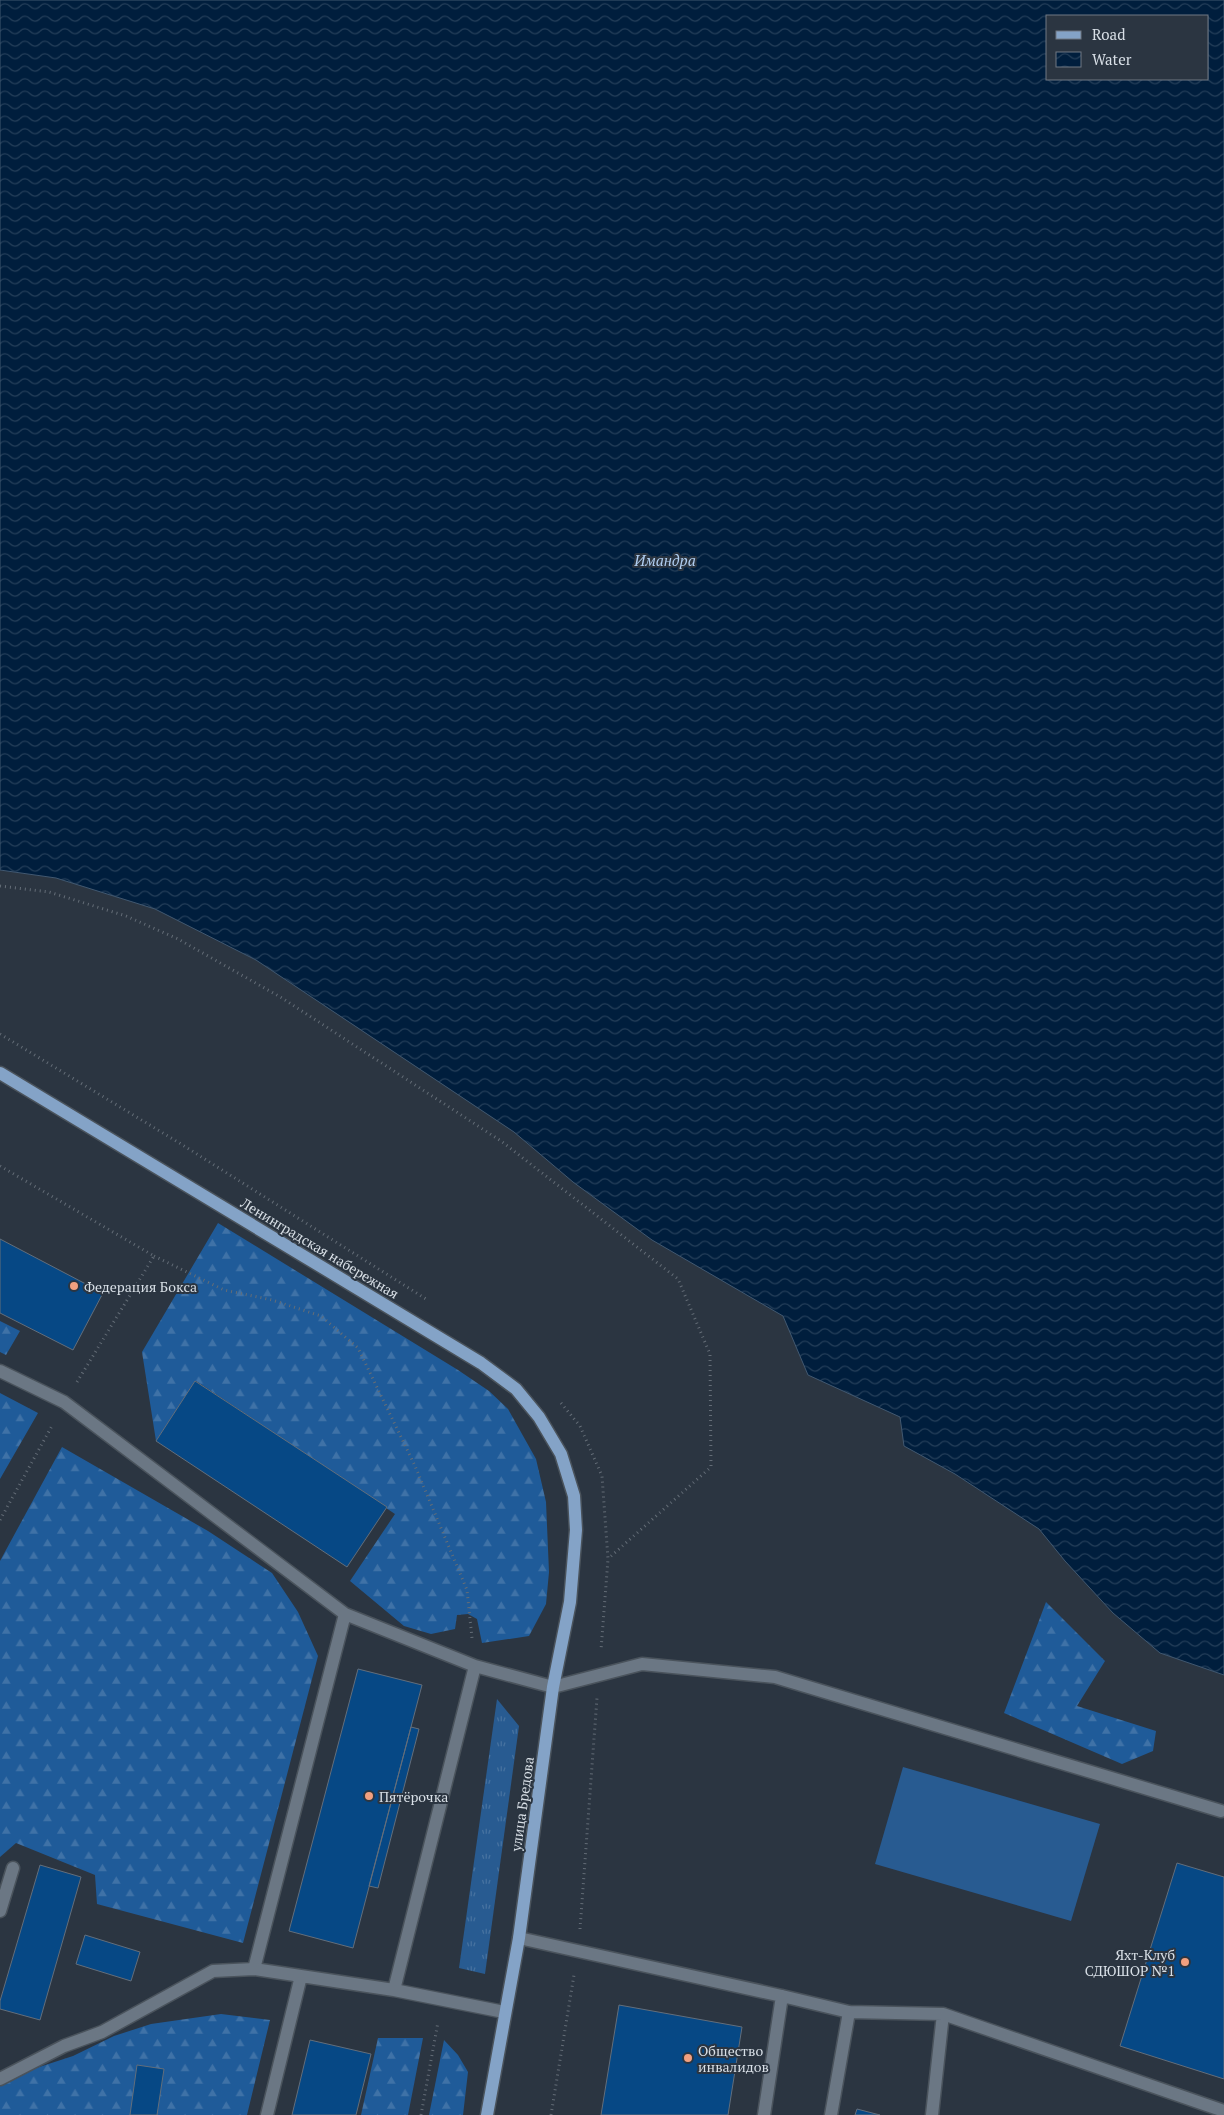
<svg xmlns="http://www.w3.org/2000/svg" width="1224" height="2115" font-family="'PT Serif',serif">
	<defs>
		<pattern id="grass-tufts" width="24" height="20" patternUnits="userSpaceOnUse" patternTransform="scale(1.25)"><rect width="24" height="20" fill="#285b91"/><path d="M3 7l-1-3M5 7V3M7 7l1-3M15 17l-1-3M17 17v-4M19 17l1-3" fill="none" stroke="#4672a0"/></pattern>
		<pattern id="forest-firs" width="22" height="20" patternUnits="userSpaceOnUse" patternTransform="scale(1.25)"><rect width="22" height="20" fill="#1f5b99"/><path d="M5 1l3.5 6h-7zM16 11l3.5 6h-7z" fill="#3f72a7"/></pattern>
		<pattern id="water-waves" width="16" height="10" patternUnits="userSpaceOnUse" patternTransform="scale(1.25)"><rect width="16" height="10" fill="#001e3d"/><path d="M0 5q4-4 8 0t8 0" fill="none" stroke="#243e59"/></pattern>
	</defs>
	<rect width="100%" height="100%" fill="#2b3541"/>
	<path fill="url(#grass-tufts)" d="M 497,1699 L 519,1726 L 485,1974 L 459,1968 Z"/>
	<path fill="url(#forest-firs)" d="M 218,1223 L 458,1370 L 489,1391 L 508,1409 L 536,1459 L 546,1502 L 549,1572 L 546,1604 L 529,1636 L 482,1643 L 477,1619 L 468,1614 L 457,1615 L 455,1629 L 431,1634 L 404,1626 L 350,1581 L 395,1514 L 196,1381 L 156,1441 L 142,1352 Z
		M 0,1321 L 20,1331 L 6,1355 L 0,1352 Z
		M 0,1393 L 38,1413 L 0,1479 Z
		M 62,1447 L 208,1531 L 272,1573 L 298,1612 L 318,1656 L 243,1943 L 97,1904 L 95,1875 L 16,1843 L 0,1857 L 0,1561 Z
		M 1046,1602 L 1105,1661 L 1077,1706 L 1156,1731 L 1153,1751 L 1122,1764 L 1004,1713 Z
		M 221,2014 L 270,2020 L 247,2115 L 0,2115 L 0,2085 L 24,2072 L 73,2056 L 114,2036 L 151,2024 Z
		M 378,2038 L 423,2038 L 408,2115 L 361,2115 Z
		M 444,2040 L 458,2055 L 468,2072 L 463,2115 L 429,2115 Z"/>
	<path fill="#285b91" d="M 903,1767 L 1100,1824 L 1071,1921 L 875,1864 Z"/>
	<path fill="url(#water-waves)" stroke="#415870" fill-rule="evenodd" d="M 0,0 L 1224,0 L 1224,1675 L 1160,1653 L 1113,1613 L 1065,1561 L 1039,1529 L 955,1474 L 904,1446 L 900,1417 L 808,1375 L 783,1316 L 652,1240 L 573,1182 L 514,1132 L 256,960 L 155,909 L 56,878 L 0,870 ZM 1048,16 L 1208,16 L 1208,79 L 1048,79 Z"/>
	<path fill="#064885" stroke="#636e7b" d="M 0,1239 L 103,1293 L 73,1350 L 0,1313 Z
		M 195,1381 L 387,1507 L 347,1567 L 156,1441 Z
		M 358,1669 L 422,1685 L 353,1948 L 289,1931 Z
		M 411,1727 L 419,1729 L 378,1888 L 369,1886 Z
		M 1177,1863 L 1224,1877 L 1224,2079 L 1120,2046 Z
		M 40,1865 L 81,1877 L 40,2020 L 0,2009 L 0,2001 Z
		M 85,1935 L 140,1952 L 131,1981 L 76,1964 Z
		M 619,2005 L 742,2027 L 728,2115 L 601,2115 Z
		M 310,2040 L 371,2054 L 356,2115 L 292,2115 Z
		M 137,2065 L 164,2069 L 157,2115 L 130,2115 Z
		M 857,2109 L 880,2115 L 855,2115 Z"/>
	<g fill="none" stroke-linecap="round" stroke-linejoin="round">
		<g stroke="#4a535c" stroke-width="15">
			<path id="minor" d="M 0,1371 L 64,1402 L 345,1614 L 475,1666
				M 0,1911 L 13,1868
				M 519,1938 L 782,1996 L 849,2012 L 943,2014 L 1224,2111
				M 254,1969 L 345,1614
				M 394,1990 L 475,1666 L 553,1687 L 642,1664 L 775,1677 L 1221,1811
				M 0,2079 L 64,2046 L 102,2032 L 213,1971 L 254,1969 L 394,1990 L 504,2012
				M 267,2115 L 301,1976
				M 764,2115 L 782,1996
				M 831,2115 L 849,2012
				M 932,2115 L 943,2014"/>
		</g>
		<g stroke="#4a535c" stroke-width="15">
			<path id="major" d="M 0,1073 L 481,1363 L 516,1389 L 539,1417 L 561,1454 L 574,1496 L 576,1530 L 570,1602 L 553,1687 L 519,1938 L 487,2115"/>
		</g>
		<path stroke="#646d77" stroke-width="3" stroke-dasharray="1 4" stroke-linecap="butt" d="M 0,886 L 49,892 L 126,916 L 178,939 L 282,998 L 501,1141 L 678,1279 L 710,1354 L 711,1467 L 609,1558
			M 0,1034 L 181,1144 L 426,1299
			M 0,1166 L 154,1256 L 77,1382
			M 154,1256 L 224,1290 L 272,1300 L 321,1316 L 358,1348 L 415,1466 L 467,1590 L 472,1638
			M 561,1403 L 580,1426 L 602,1476 L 608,1559 L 601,1650
			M 0,1520 L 53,1424
			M 580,1929 L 597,1698
			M 421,2115 L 438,2022
			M 551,2115 L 574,1975"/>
		<use href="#minor" stroke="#6b7784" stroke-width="12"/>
		<use href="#major" stroke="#84a3c7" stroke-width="12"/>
	</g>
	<g fill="#f2a07f" stroke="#2b3541" stroke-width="2">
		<circle cx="74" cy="1286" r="5"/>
		<circle cx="369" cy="1796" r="5"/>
		<circle cx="1185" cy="1962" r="5"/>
		<circle cx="688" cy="2058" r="5"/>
	</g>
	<g text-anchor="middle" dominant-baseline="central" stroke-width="4" stroke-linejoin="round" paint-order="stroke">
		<g font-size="14" fill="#d8dfe6" stroke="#2b3541">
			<text transform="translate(320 1248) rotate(31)">Ленинградская набережная</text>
			<text transform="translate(522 1804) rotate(-82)">улица Бредова</text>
		</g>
		<g font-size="14" fill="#d8dfe6" stroke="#2b3541" text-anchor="start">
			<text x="84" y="1286">Федерация Бокса</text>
			<text x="379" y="1796">Пятёрочка</text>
			<text x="1175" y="1954" text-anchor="end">Яхт-Клуб<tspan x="1175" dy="16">СДЮШОР №1</tspan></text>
			<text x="698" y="2050">Общество<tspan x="698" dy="16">инвалидов</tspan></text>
		</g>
		<g font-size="15" font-style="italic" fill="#b0cef1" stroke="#2b3541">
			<text x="665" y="560">Имандра</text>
		</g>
	</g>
	<rect x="1046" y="15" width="162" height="65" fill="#2b3541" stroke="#707983"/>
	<rect x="1056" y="31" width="25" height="8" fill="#84a3c7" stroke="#707983"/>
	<text x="1092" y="40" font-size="15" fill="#d8dfe6">Road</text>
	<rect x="1056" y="52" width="25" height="15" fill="url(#water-waves)" stroke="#707983"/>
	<text x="1092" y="65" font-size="15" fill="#d8dfe6">Water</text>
</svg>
